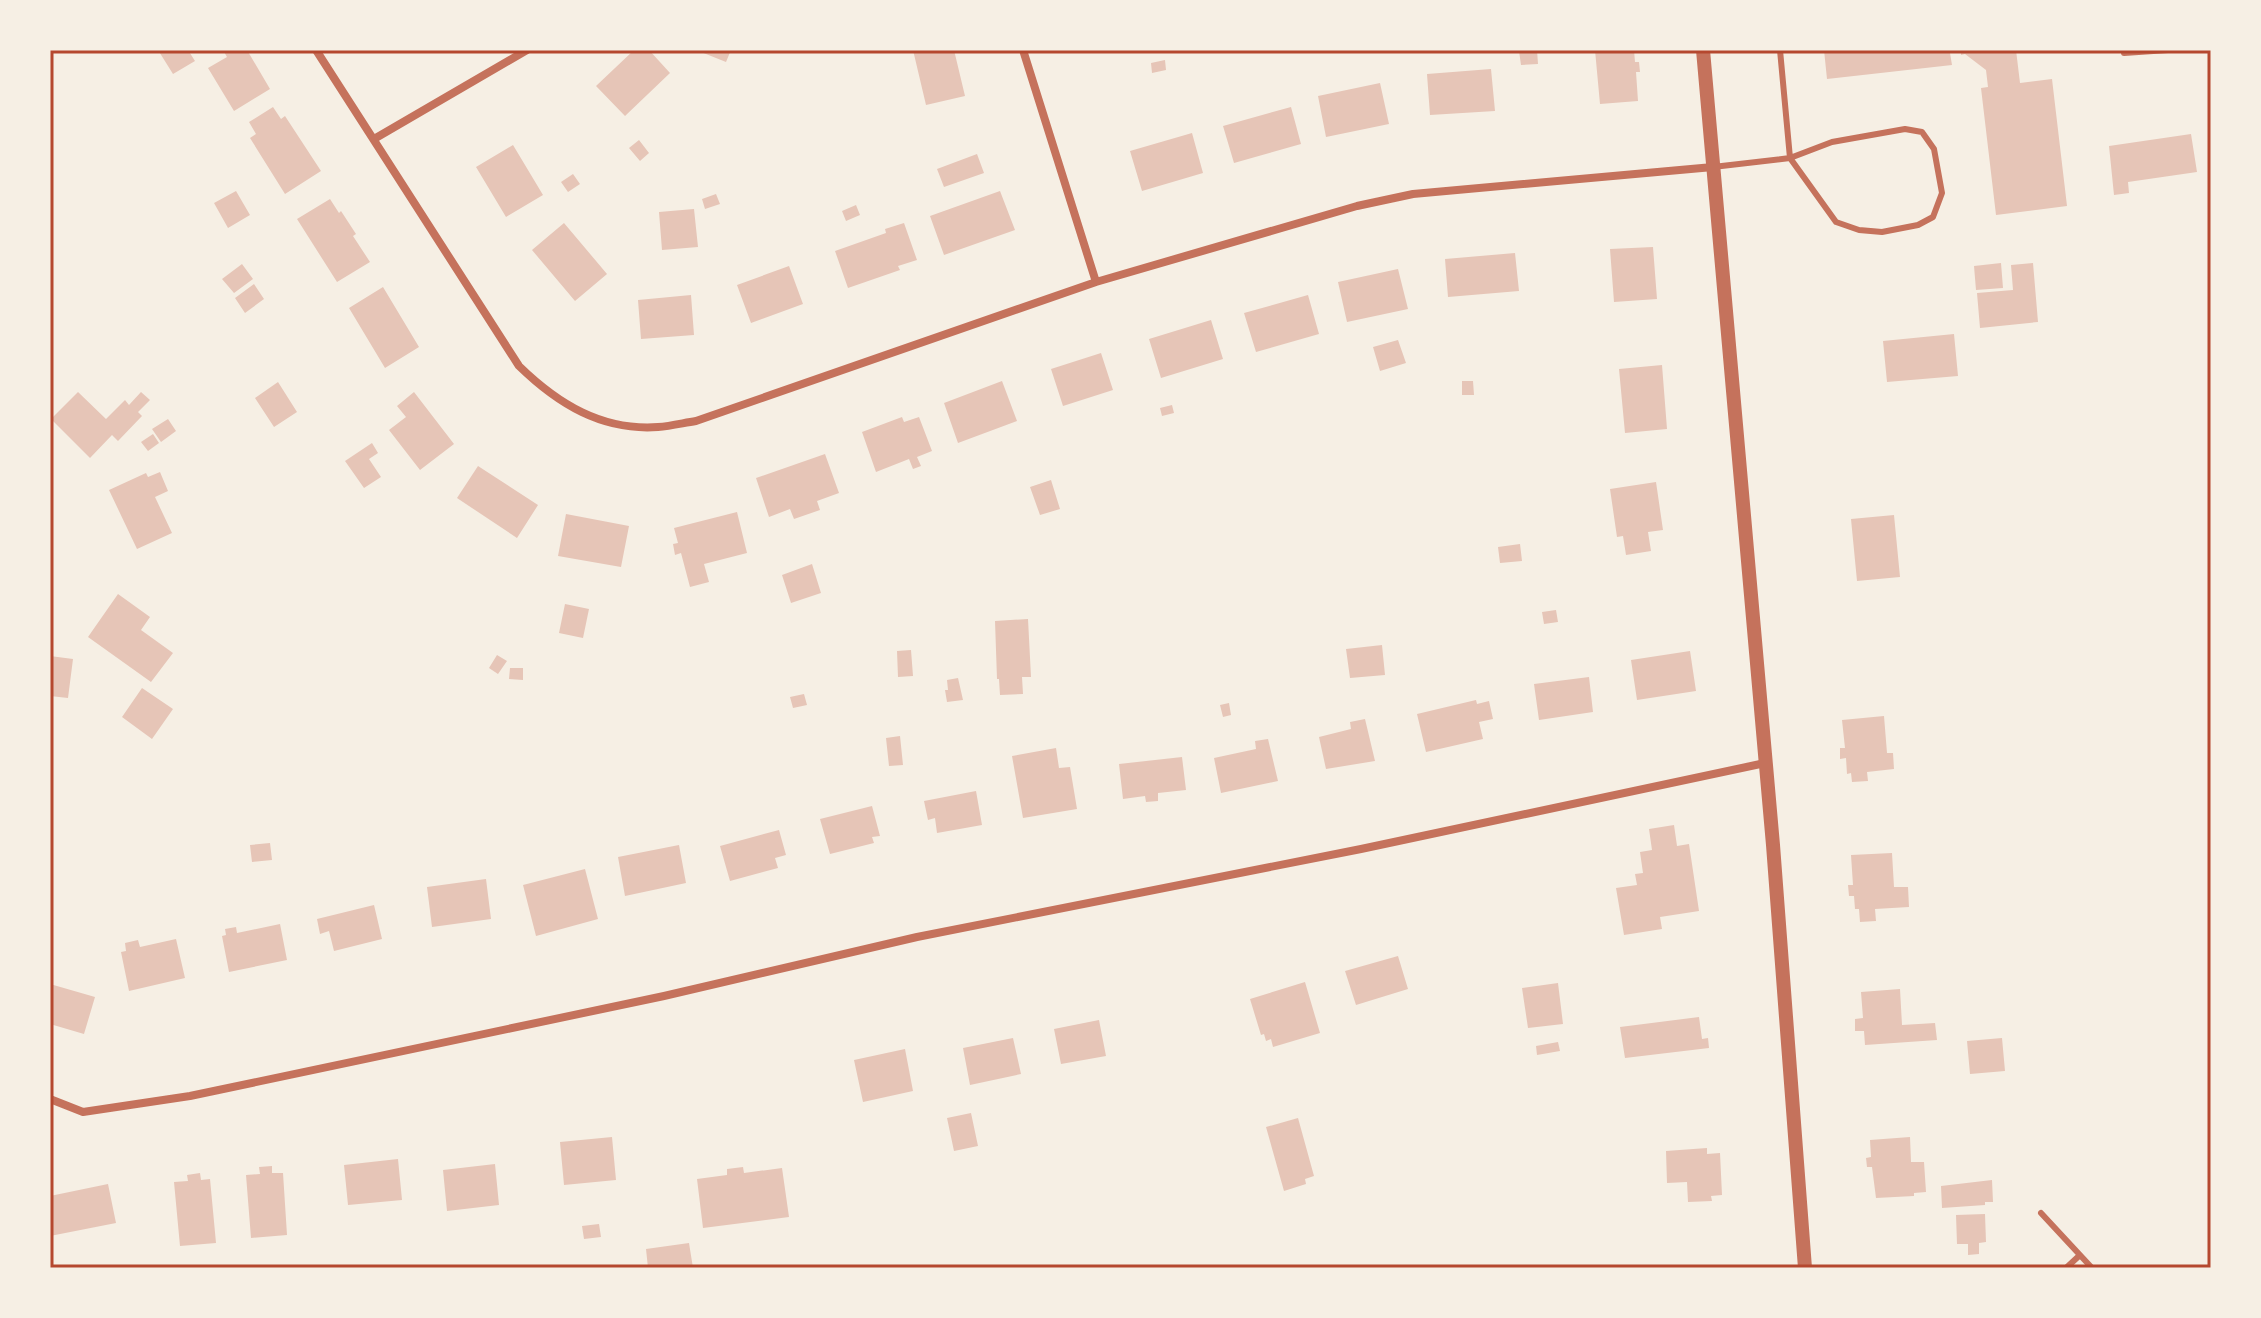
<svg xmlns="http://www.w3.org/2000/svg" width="2261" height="1318" font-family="Lato,sans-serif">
	<rect width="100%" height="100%" fill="#f6efe4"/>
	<path fill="#e6c5b7" d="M 158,50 L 188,50 L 195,61 L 173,74 Z
		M 223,50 L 247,50 L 270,89 L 234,111 L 208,68 L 227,57 Z
		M 634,50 L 649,50 L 670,73 L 625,116 L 596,86 Z
		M 696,50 L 731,50 L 726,62 Z
		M 913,50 L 954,50 L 965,96 L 926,105 Z
		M 1537,50 L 1538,64 L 1521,65 L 1519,51 Z
		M 1595,50 L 1634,50 L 1635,62 L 1639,62 L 1640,72 L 1636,72 L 1638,101 L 1600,104 Z
		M 1824,50 L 2016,50 L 2020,83 L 2052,79 L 2067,206 L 1996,215 L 1981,88 L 1988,87 L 1986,70 L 1965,54 L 1961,55 L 1961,52 L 1950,53 L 1952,65 L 1827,79 Z
		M 1165,60 L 1166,70 L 1152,73 L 1151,63 Z
		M 1491,69 L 1495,111 L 1430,115 L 1427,74 Z
		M 1380,83 L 1389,124 L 1326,137 L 1318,96 Z
		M 273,107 L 281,119 L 285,116 L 321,171 L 285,194 L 250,138 L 256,134 L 249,122 Z
		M 1291,107 L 1301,144 L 1234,163 L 1223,126 Z
		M 1192,133 L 1203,173 L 1142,191 L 1130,151 Z
		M 2191,134 L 2197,172 L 2128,182 L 2129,193 L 2114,195 L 2109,146 Z
		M 639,140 L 649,153 L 640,161 L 629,148 Z
		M 513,145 L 543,195 L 506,217 L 476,167 Z
		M 977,154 L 984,173 L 944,187 L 937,169 Z
		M 573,174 L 580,184 L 568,192 L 561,182 Z
		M 236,191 L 250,215 L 228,228 L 214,203 Z
		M 1000,191 L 1015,230 L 944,255 L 930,216 Z
		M 716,194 L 720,204 L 705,209 L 702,199 Z
		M 330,199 L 339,213 L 341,211 L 356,234 L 353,236 L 370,262 L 337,282 L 297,219 Z
		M 856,205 L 860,215 L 846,221 L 842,211 Z
		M 694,209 L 698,247 L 662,250 L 659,212 Z
		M 564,223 L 607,274 L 575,301 L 532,250 Z
		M 904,223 L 917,260 L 898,266 L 900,270 L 848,288 L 835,251 L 886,233 L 885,229 Z
		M 1653,247 L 1657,299 L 1614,302 L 1610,249 Z
		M 1515,253 L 1519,291 L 1448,297 L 1445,259 Z
		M 2001,263 L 2003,288 L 1976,290 L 1974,266 Z
		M 2033,263 L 2038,322 L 1980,328 L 1977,293 L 2013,290 L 2011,265 Z
		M 242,264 L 253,279 L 234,293 L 222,279 Z
		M 789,266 L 803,304 L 751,323 L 737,285 Z
		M 1398,269 L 1408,309 L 1347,322 L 1338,282 Z
		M 254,284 L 264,299 L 245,313 L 235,298 Z
		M 383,287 L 419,347 L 385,368 L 349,308 Z
		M 691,295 L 694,335 L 641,339 L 638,300 Z
		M 1308,295 L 1319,334 L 1256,352 L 1244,313 Z
		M 1211,320 L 1223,359 L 1161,378 L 1149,339 Z
		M 1954,334 L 1958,376 L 1887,382 L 1883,341 Z
		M 1398,340 L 1406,363 L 1380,371 L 1373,347 Z
		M 1101,353 L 1113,390 L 1063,406 L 1051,369 Z
		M 1662,365 L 1667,429 L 1625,433 L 1619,369 Z
		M 1002,381 L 1017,421 L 958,443 L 944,403 Z
		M 1462,381 L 1473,381 L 1474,395 L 1462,395 Z
		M 278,382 L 297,412 L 274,427 L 255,398 Z
		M 78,392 L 106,419 L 125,400 L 129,405 L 141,392 L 150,400 L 138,412 L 142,416 L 118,441 L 112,435 L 90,458 L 51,419 Z
		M 414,392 L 454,444 L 420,470 L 389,430 L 406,417 L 397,406 Z
		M 1172,405 L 1174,413 L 1162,416 L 1160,408 Z
		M 902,417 L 904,422 L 919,417 L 932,451 L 917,457 L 921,466 L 913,469 L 909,459 L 876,472 L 862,432 Z
		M 168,419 L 176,431 L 161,442 L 152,429 Z
		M 153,434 L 159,443 L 148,451 L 141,442 Z
		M 372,443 L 378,453 L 369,459 L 381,477 L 364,488 L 345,461 Z
		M 825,454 L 839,493 L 817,501 L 820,510 L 794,519 L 790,509 L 769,517 L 756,478 Z
		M 478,466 L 538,505 L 517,538 L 457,498 Z
		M 160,472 L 168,491 L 155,497 L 172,533 L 137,549 L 109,490 L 146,473 L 148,477 Z
		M 1051,480 L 1060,509 L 1040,515 L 1030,487 Z
		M 1656,482 L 1663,530 L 1648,532 L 1651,551 L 1626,555 L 1623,536 L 1617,537 L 1610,489 Z
		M 737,512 L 747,553 L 704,564 L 709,582 L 690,587 L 681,553 L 675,555 L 673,544 L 678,543 L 674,528 Z
		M 566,514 L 629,526 L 621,567 L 558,556 Z
		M 1894,515 L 1900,577 L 1857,581 L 1851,519 Z
		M 1520,544 L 1522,561 L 1500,563 L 1498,547 Z
		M 812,564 L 821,593 L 791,603 L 782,575 Z
		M 118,594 L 150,617 L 141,630 L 173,653 L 151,682 L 88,637 Z
		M 565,604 L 589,609 L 583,638 L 559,633 Z
		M 1556,610 L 1558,622 L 1544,624 L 1542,612 Z
		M 1028,619 L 1031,677 L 1022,677 L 1023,694 L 1000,695 L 999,679 L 997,679 L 995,621 Z
		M 1382,645 L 1385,675 L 1350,678 L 1346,649 Z
		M 911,650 L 913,676 L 898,677 L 897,651 Z
		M 1690,651 L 1696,691 L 1637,700 L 1631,660 Z
		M 497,655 L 507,661 L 498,674 L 489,668 Z
		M 50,656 L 73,659 L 68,698 L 50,696 Z
		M 510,668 L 523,668 L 523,680 L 509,679 Z
		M 1589,677 L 1593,712 L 1539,720 L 1534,684 Z
		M 958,678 L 963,700 L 947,702 L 945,690 L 948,690 L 947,680 Z
		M 142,688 L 173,709 L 152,739 L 122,717 Z
		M 804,694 L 807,705 L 793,708 L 790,697 Z
		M 1476,700 L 1477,704 L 1489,701 L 1493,719 L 1479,722 L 1483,739 L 1426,752 L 1417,714 Z
		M 1229,703 L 1231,715 L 1223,717 L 1220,705 Z
		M 1884,716 L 1887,753 L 1893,753 L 1894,769 L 1867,772 L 1868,781 L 1852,782 L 1851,773 L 1847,774 L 1846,758 L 1840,759 L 1840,748 L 1845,748 L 1842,720 Z
		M 1365,719 L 1375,761 L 1326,769 L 1319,737 L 1351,729 L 1350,722 Z
		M 900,736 L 903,765 L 889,766 L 886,738 Z
		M 1268,739 L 1278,781 L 1221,793 L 1214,758 L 1256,749 L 1255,741 Z
		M 1056,748 L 1059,768 L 1070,767 L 1077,809 L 1023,818 L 1012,756 Z
		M 1182,757 L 1186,790 L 1158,793 L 1158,801 L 1146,802 L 1145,796 L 1123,799 L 1119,764 Z
		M 976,791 L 982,825 L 937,833 L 935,818 L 928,820 L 924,801 Z
		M 872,806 L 880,836 L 872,837 L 874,843 L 830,854 L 820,819 Z
		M 1674,825 L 1677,846 L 1689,844 L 1699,911 L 1660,917 L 1662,929 L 1624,935 L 1616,888 L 1637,885 L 1635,874 L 1643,873 L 1640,852 L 1652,850 L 1649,829 Z
		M 779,830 L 786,855 L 775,858 L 778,868 L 730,881 L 720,846 Z
		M 270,843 L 272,860 L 252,862 L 250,845 Z
		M 679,845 L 686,883 L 625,896 L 618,857 Z
		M 1892,853 L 1894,887 L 1908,887 L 1909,907 L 1875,909 L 1876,921 L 1860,922 L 1859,909 L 1855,909 L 1854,896 L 1849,896 L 1848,885 L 1853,885 L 1851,855 Z
		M 585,869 L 598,919 L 536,936 L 523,885 Z
		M 486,879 L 491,919 L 432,927 L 427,887 Z
		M 374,905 L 382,939 L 334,951 L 329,931 L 320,934 L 317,919 Z
		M 280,924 L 287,960 L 229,972 L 222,936 L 226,935 L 225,929 L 236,927 L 237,933 Z
		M 176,939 L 185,978 L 129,991 L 121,952 L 126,951 L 125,943 L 138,940 L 140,947 Z
		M 1398,956 L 1408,989 L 1356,1005 L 1345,971 Z
		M 1305,982 L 1320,1033 L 1273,1047 L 1271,1039 L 1266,1041 L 1264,1034 L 1261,1035 L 1250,999 Z
		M 1558,983 L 1563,1024 L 1528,1028 L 1522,988 Z
		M 50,984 L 95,997 L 84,1034 L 50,1024 Z
		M 1900,989 L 1902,1025 L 1935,1023 L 1937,1040 L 1865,1045 L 1864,1031 L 1855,1031 L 1855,1019 L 1863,1018 L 1861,992 Z
		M 1699,1017 L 1702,1039 L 1708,1038 L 1709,1048 L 1625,1058 L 1620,1027 Z
		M 1099,1020 L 1106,1056 L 1061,1064 L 1054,1029 Z
		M 1013,1038 L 1021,1074 L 970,1085 L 963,1048 Z
		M 2002,1038 L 2005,1071 L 1970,1074 L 1967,1041 Z
		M 1558,1042 L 1560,1051 L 1537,1055 L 1536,1046 Z
		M 905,1049 L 913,1091 L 863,1102 L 854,1060 Z
		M 971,1113 L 978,1146 L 954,1151 L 947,1118 Z
		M 1298,1118 L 1314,1176 L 1305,1179 L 1306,1184 L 1284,1191 L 1266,1127 Z
		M 612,1137 L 616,1180 L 564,1185 L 560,1142 Z
		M 1910,1137 L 1911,1162 L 1924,1162 L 1926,1192 L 1914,1193 L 1914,1196 L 1876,1198 L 1872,1167 L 1867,1167 L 1866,1158 L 1871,1157 L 1870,1140 Z
		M 1707,1148 L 1707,1154 L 1720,1153 L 1722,1195 L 1711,1196 L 1712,1201 L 1688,1202 L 1687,1182 L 1667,1183 L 1666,1151 Z
		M 398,1159 L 402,1200 L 348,1205 L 344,1165 Z
		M 495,1164 L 499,1205 L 447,1211 L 443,1170 Z
		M 272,1166 L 272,1173 L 283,1173 L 287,1235 L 251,1238 L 246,1175 L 260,1174 L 259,1167 Z
		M 743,1167 L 744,1173 L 782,1168 L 789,1217 L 703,1228 L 697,1179 L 727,1175 L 727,1169 Z
		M 200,1173 L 201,1180 L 210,1179 L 216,1243 L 180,1246 L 174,1182 L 188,1181 L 187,1175 Z
		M 1992,1180 L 1993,1202 L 1985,1202 L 1985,1205 L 1942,1208 L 1941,1186 Z
		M 108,1184 L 116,1223 L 50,1236 L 50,1196 Z
		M 1985,1214 L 1986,1242 L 1979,1243 L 1979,1254 L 1968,1255 L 1968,1244 L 1957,1244 L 1956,1215 Z
		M 599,1224 L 601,1237 L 584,1239 L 582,1226 Z
		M 689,1243 L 693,1268 L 648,1268 L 646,1249 Z"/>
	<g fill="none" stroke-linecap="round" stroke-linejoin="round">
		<path stroke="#c5725c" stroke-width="6" d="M 2124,50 L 2124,53 L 2168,50
			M 1905,129 L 1922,132 L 1934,149 L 1942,193 L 1933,217 L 1918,225 L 1882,232 L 1859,230 L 1836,222 L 1790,158 L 1832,142 Z
			M 1713,167 L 1790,158 L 1780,50
			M 2041,1213 L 2092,1268
			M 2066,1268 L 2080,1255"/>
		<path stroke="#c5725c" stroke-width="8" d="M 316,50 L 519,366 C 558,404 602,431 658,427 C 671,426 683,423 696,421 L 1096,282 L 1357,206 L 1413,194 L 1713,167
			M 1023,50 L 1096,282
			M 374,139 L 527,50
			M 50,1099 L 83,1112 L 190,1096 L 664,996 L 917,937 L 1361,849 L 1765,763"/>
		<path stroke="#c5725c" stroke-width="14" d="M 1703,50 L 1773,845 L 1805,1268"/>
	</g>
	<rect width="2261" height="1318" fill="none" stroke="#f6efe4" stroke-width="104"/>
	<rect x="52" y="52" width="2157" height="1214" fill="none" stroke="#b5482f" stroke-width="3"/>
</svg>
